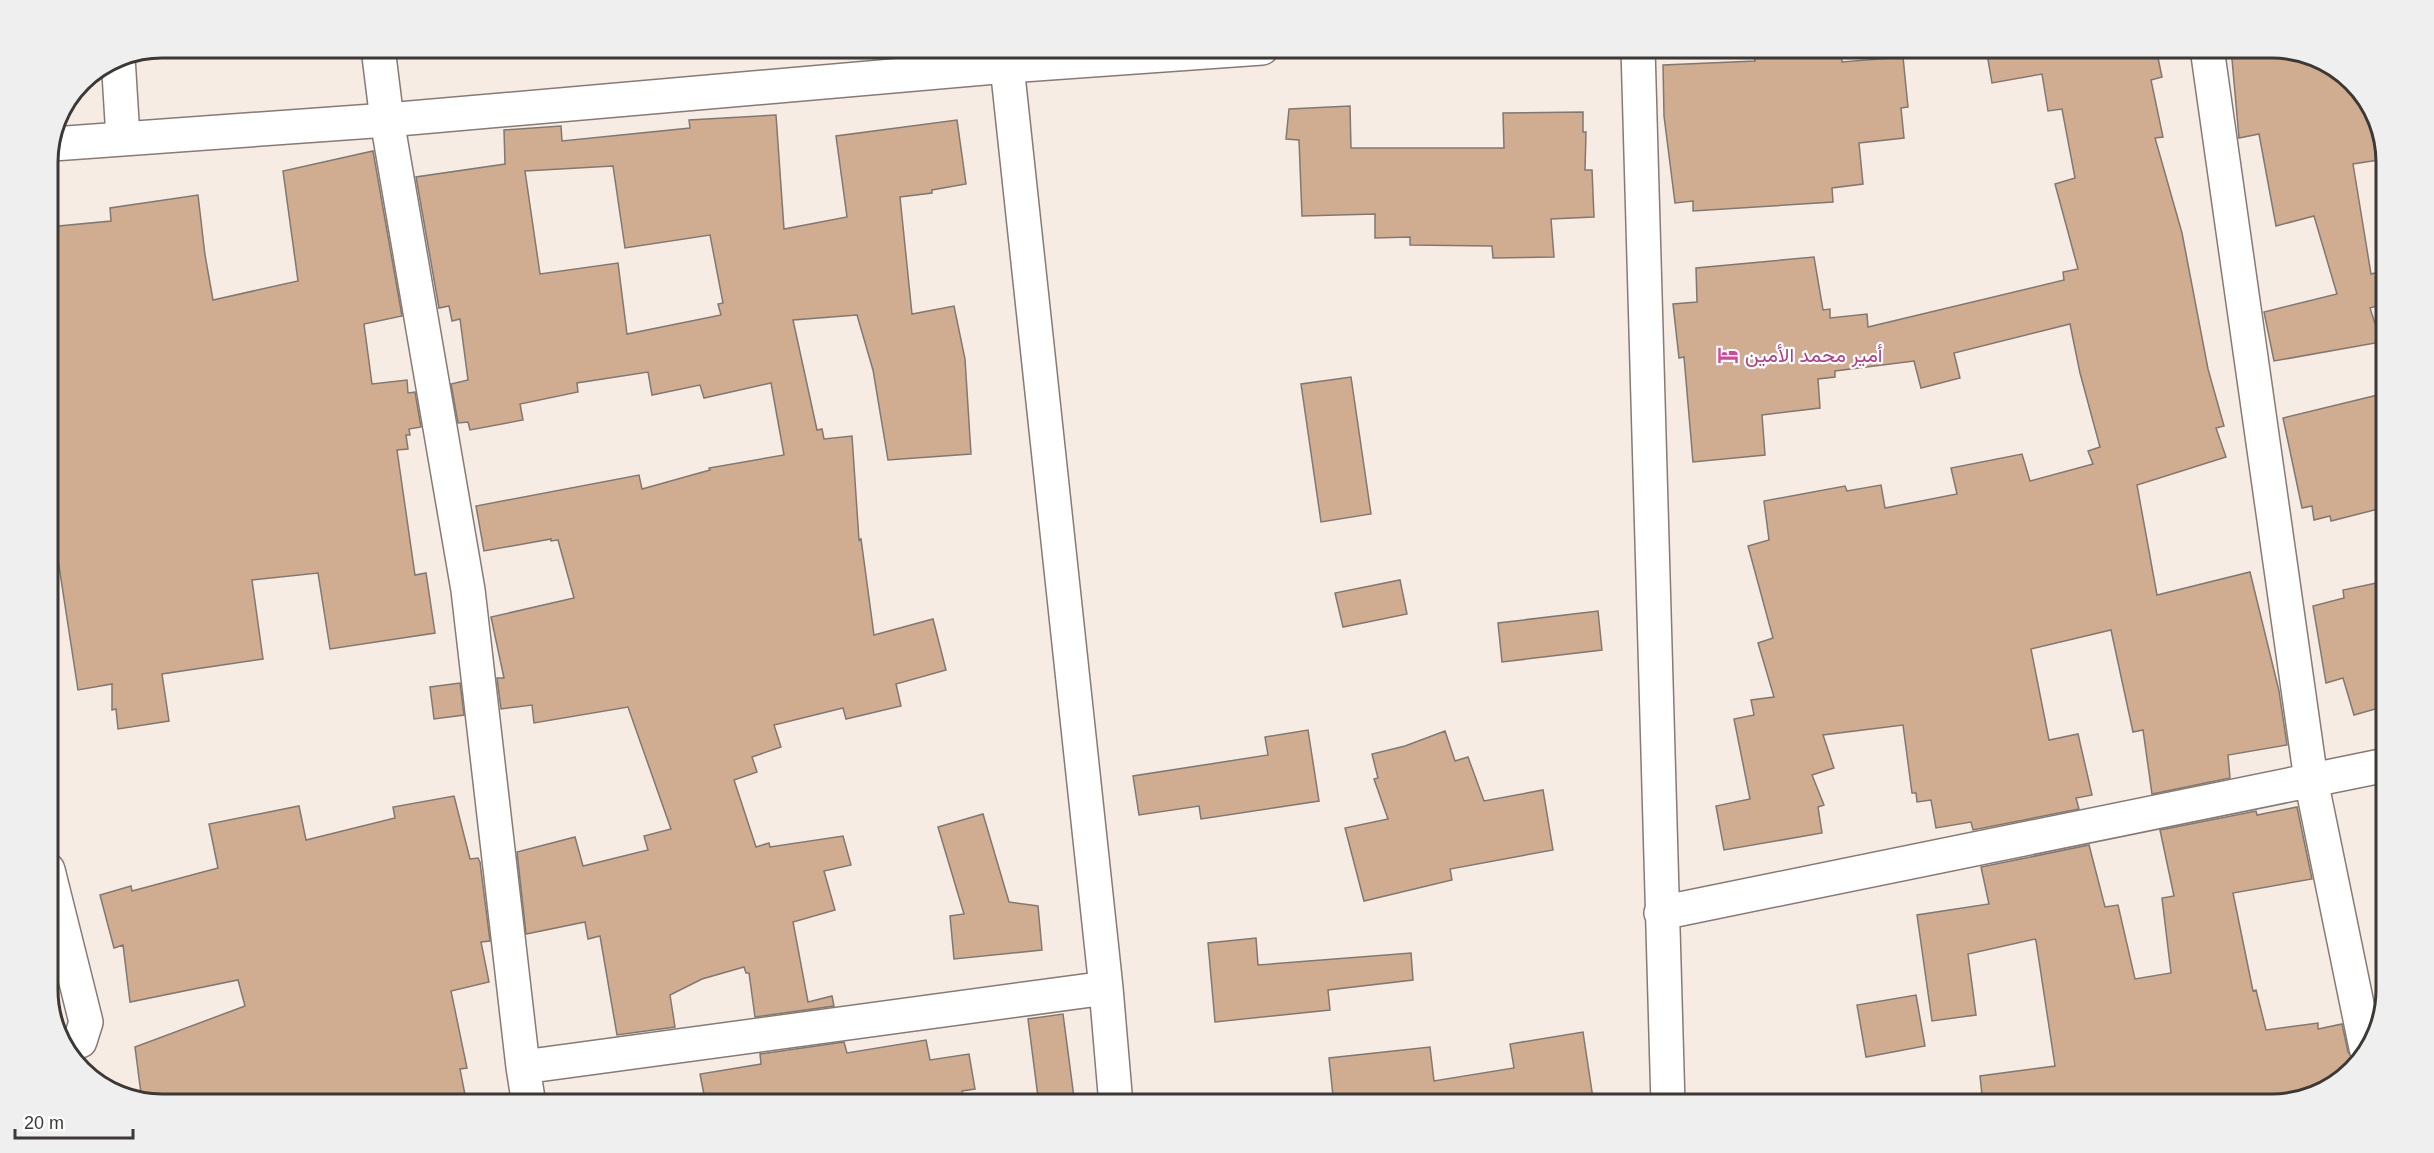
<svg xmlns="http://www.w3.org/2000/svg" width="2434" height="1153" font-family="Helvetica,Vazirmatn,sans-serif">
	<rect width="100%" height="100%" fill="#f7ece4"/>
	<path fill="#d0ac90" stroke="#817871" stroke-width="1.5" fill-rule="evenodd" d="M 1841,48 L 1842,62 L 1903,57 L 1908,107 L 1901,108 L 1904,138 L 1859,143 L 1863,184 L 1832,188 L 1833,202 L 1693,211 L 1693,201 L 1675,203 L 1664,116 L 1663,65 L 1755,61 L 1754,57 Z
		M 1986,48 L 2156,48 L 2162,77 L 2151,80 L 2163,137 L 2155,138 L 2182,233 L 2208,369 L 2224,426 L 2216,428 L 2226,457 L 2137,485 L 2157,595 L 2250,572 L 2279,691 L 2287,745 L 2228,755 L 2230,778 L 2152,794 L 2143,730 L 2133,732 L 2111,630 L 2031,649 L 2049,740 L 2078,734 L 2092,795 L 2076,798 L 2079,809 L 1973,830 L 1971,822 L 1936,828 L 1931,800 L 1917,802 L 1916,793 L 1912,793 L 1903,725 L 1823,735 L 1834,768 L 1812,775 L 1824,805 L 1818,807 L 1822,833 L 1724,850 L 1716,806 L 1750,799 L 1734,719 L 1754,715 L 1751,700 L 1774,697 L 1758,643 L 1773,638 L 1748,546 L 1769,540 L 1764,501 L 1845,486 L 1847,491 L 1881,485 L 1885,508 L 1957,494 L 1951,468 L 2022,454 L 2030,481 L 2093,464 L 2088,451 L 2100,447 L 2080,373 L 2070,324 L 1954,353 L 1960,378 L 1921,388 L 1914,361 L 1835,371 L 1835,377 L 1818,379 L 1820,408 L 1762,415 L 1765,455 L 1693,462 L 1684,357 L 1679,358 L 1673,304 L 1697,302 L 1696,268 L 1814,257 L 1823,310 L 1830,309 L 1830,318 L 1867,314 L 1868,327 L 2064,280 L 2063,272 L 2078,269 L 2055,184 L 2075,178 L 2062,109 L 2048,111 L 2042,74 L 1992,83 Z
		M 2231,48 L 2272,48 L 2314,56 L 2367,98 L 2386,159 L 2353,164 L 2371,274 L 2386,270 L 2386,303 L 2370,308 L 2381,342 L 2274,361 L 2264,312 L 2337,294 L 2314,216 L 2276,226 L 2259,134 L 2239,138 Z
		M 1350,106 L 1351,148 L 1504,148 L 1503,113 L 1583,112 L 1583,132 L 1586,132 L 1585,170 L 1592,170 L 1594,217 L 1551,219 L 1554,257 L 1493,258 L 1492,246 L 1410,245 L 1410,237 L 1375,238 L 1375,214 L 1302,216 L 1299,140 L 1286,139 L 1289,109 Z
		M 776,115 L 784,229 L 847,217 L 836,136 L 957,120 L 966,184 L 932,190 L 932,193 L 900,197 L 912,314 L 954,306 L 965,359 L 971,454 L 888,460 L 873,370 L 857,315 L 793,320 L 817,430 L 822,429 L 824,439 L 852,436 L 859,540 L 861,539 L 874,635 L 933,619 L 946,670 L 896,684 L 901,706 L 846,719 L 843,708 L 774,725 L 781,747 L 752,757 L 757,772 L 734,780 L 756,847 L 769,843 L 770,847 L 843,836 L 851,865 L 824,871 L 835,910 L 793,922 L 808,1002 L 832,996 L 834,1006 L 755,1017 L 749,973 L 746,973 L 744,967 L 702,979 L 670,995 L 675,1027 L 617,1035 L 600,936 L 588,939 L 585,922 L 526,934 L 517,852 L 575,837 L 583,866 L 648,850 L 644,836 L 671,829 L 628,707 L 534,723 L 532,705 L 501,709 L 497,678 L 504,678 L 491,617 L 574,598 L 558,540 L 551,541 L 551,539 L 484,551 L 476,506 L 639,475 L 642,489 L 710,470 L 709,468 L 784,455 L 771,383 L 704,398 L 700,385 L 652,395 L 648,372 L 577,383 L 578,392 L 520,404 L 523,420 L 470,430 L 468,422 L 458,423 L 451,384 L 468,380 L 460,319 L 452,321 L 449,306 L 439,308 L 416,177 L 505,164 L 504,130 L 561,126 L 562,141 L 690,128 L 689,120 ZM 613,166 L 625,248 L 710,235 L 723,303 L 718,304 L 721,315 L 627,334 L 618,263 L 540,274 L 525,171 Z
		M 373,151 L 402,316 L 364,324 L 372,384 L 407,380 L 408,393 L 415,392 L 421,427 L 409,429 L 410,435 L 406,435 L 408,449 L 397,450 L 415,575 L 426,573 L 435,633 L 330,649 L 318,573 L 252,580 L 263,659 L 162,674 L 169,721 L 118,729 L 116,709 L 112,710 L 112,684 L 78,690 L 55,540 L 58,539 L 48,485 L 48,227 L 111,221 L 110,208 L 198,195 L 205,255 L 213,300 L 298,281 L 283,171 Z
		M 1351,377 L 1371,514 L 1321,522 L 1301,384 Z
		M 2386,393 L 2386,507 L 2331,521 L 2330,516 L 2314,520 L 2312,506 L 2302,508 L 2283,418 Z
		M 1400,580 L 1407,614 L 1343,627 L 1335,593 Z
		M 2386,581 L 2386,706 L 2354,715 L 2343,678 L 2326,683 L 2313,606 L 2344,598 L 2343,590 Z
		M 1598,611 L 1602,650 L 1502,662 L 1498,623 Z
		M 460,683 L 464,715 L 434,719 L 430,687 Z
		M 1308,730 L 1319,801 L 1201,819 L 1199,806 L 1139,815 L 1133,776 L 1268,755 L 1265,737 Z
		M 1445,731 L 1455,761 L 1468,757 L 1484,801 L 1543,790 L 1553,850 L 1450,869 L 1452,880 L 1364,901 L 1345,828 L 1388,819 L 1374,779 L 1378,778 L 1372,754 L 1405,746 Z
		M 454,796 L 470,859 L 478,858 L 480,862 L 490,941 L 481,942 L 489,982 L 451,991 L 467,1068 L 460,1069 L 467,1105 L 162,1105 L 142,1101 L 135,1047 L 245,1006 L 238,980 L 130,1002 L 123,945 L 114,948 L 100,895 L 131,886 L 132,891 L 218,868 L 209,824 L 299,806 L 306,840 L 395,818 L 393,807 Z
		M 2297,807 L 2312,879 L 2233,893 L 2253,991 L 2256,990 L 2266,1030 L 2318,1023 L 2318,1029 L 2342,1024 L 2348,1052 L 2355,1062 L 2335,1086 L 2272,1105 L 1983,1105 L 1980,1076 L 2055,1066 L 2036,941 L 2035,939 L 1968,954 L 1976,1015 L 1932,1021 L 1917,915 L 1989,904 L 1981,867 L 2089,845 L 2105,907 L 2118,905 L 2135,979 L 2171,973 L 2162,898 L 2174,896 L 2160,830 L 2256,811 L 2257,815 Z
		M 983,814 L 1009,902 L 1038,906 L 1042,950 L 954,959 L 950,916 L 964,914 L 938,827 Z
		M 1256,938 L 1258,965 L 1411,953 L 1413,980 L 1328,990 L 1330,1010 L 1215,1022 L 1208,943 Z
		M 1916,995 L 1925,1046 L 1866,1057 L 1857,1005 Z
		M 1063,1014 L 1075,1105 L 1039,1105 L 1028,1019 Z
		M 1583,1032 L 1594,1105 L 1334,1105 L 1329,1058 L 1430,1047 L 1434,1081 L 1514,1068 L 1510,1044 Z
		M 926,1040 L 930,1060 L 969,1054 L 975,1089 L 962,1091 L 964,1105 L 706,1105 L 700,1074 L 761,1064 L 760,1054 L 844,1042 L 847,1053 Z"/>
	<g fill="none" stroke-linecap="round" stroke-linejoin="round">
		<g stroke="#857b74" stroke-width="36">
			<path id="minor" d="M 378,48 L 387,120 L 468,590 L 523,1067 L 529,1105
				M 1003,48 L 1007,66 L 1106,988 L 1116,1105
				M 1638,48 L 1668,1105
				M 2207,48 L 2311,780 L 2366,1048
				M 118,57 L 123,138
				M 48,870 L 86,1022 L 80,1041 L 64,1046
				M 1661,913 L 2386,765
				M 523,1067 L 1106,988"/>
		</g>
		<g stroke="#857b74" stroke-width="36">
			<path id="tertiary" d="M 53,144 L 387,120 L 1007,66 L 1262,48"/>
		</g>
		<use href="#minor" stroke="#fff" stroke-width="33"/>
		<use href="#tertiary" stroke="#fff" stroke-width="33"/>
	</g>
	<defs>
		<g id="hotel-bare" transform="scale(1.62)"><path d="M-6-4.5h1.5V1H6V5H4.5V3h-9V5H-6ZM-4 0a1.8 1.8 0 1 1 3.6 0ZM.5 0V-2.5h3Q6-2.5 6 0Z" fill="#d1479c" stroke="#fff" stroke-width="2.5" paint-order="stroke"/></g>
	</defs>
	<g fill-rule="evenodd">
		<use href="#hotel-bare" x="1728" y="355"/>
	</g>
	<g text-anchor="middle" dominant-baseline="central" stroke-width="4.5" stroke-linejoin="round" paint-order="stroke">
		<g font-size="20" fill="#b23c85" stroke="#fff" text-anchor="start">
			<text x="1745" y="355">أمير محمد الأمين</text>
		</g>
	</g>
	<path d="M0 0H2434V1153H0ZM162 58H2272A104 104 0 0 1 2376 162V990A104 104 0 0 1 2272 1094H162A104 104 0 0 1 58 990V162A104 104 0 0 1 162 58Z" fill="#efefef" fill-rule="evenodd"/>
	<path fill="none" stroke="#3c3835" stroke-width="3" d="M162 58H2272A104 104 0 0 1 2376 162V990A104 104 0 0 1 2272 1094H162A104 104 0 0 1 58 990V162A104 104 0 0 1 162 58Z"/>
	<path d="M15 1129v9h118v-9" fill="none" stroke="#3c3835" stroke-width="3"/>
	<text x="24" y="1129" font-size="18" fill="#3c3835" stroke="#ffffff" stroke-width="4.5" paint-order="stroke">20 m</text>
</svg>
